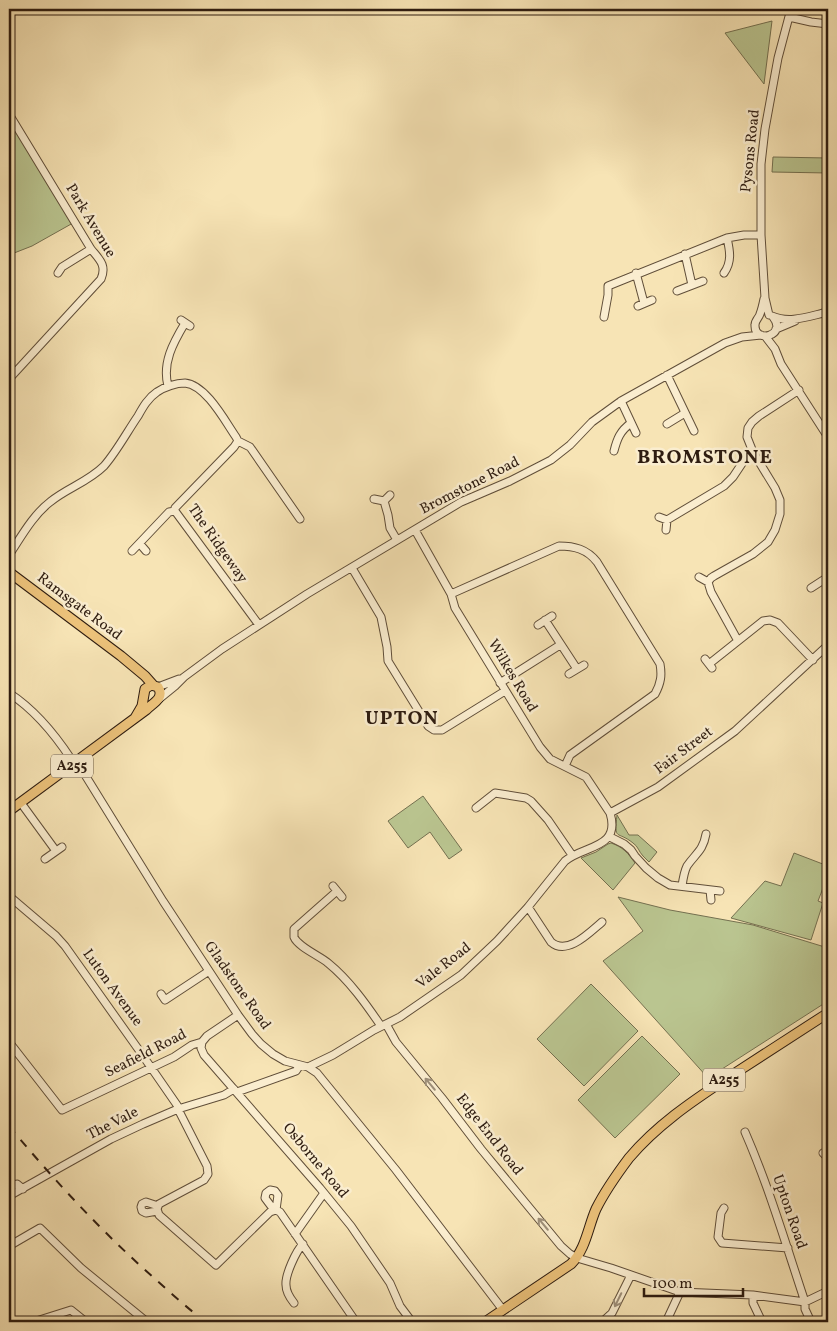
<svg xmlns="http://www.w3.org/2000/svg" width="837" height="1331" font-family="Vollkorn,serif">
	<rect width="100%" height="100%" fill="#f7e4b5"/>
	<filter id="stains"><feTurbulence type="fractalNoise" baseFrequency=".004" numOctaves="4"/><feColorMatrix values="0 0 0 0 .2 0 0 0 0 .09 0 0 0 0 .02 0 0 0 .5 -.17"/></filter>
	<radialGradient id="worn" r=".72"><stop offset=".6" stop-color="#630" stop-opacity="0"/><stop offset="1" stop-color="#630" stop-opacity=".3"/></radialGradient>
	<path fill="#bac590" stroke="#747050" d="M 772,21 L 764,84 L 725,33 Z
		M 13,127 L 73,223 L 32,246 L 9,255 L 9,129 Z
		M 773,157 L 828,158 L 828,173 L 772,172 Z
		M 423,796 L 462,850 L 449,859 L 430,832 L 408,848 L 388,821 Z
		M 617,815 L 629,835 L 638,835 L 657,852 L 649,862 C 647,860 645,858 643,856 C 639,852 638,846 633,843 C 617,830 614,842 617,815 Z
		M 611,843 C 623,847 628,853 635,863 L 613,890 L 581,858 L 596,852 L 608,844 Z
		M 794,853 L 828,866 L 828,875 L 818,901 L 823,903 L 811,940 L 731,918 L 765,881 L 781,886 Z
		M 618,897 L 670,910 L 753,925 L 828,948 L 828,1001 L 708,1078 L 603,961 L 643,931 Z
		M 591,984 L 638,1031 L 584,1086 L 537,1039 Z
		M 642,1036 L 680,1074 L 615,1138 L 578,1100 Z"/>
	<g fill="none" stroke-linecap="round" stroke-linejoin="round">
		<g stroke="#604e39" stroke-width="9">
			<path id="minor" d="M 789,17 L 811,22 L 828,24
				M 9,114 L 91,249 C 99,259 107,265 101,279 L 9,379
				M 685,254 L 692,285
				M 58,273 L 62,267 L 91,249
				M 636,273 L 644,303
				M 724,273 C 732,262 730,251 727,238
				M 677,291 L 703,281
				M 764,299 C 763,304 762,309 760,314 C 759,318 755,320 755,325 C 754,344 788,336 773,317
				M 638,306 L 652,300
				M 769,315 L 765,298 L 761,235 L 761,164 L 765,129 L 778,58 L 791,9
				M 772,316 C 790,324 809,316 828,312
				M 604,317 L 608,295 L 608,286 L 727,238 L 744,235 L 761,235
				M 181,320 L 190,326
				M 776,329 L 795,321
				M 765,336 L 775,349 L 781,364 L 828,437
				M 667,375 L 694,431
				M 168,386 C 162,363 173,343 185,323
				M 621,401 L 636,433
				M 667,424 L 685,413
				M 238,441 L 250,447 L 300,519
				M 614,451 C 617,439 620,431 631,423
				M 374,499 L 384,501 L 390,495
				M 384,501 L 388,515 L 390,528 L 397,540
				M 659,517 L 667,520 L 666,530
				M 667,520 L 724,486 L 733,477 L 745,459 L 753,452
				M 140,544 L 146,551
				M 132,551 L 169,512 L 175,511
				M 9,555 C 21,537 33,515 50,502 C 67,488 88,482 104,466 C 117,451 127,432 138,416 C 143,407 148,398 157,392 C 164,387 176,383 185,383 C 206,385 225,421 236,437 L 238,441 L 234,447 L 175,508 L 175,511 L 259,625
				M 352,568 L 381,617 L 387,647 L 388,661 L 428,726 L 434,730 L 442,730 L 505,691
				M 699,577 L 708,582
				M 811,588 L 828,577
				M 451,594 L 559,546 C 574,546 587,549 597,562 L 660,664 C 662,675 661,683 655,694 L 570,755 L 565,766
				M 545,620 L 577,669
				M 538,625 L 552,616
				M 738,641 L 711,592 L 708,582 L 711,578 L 714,576 L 753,554 L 768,542 L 775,530 L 780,514 L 780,500 L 775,488 L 753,452 L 747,437 L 748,428 L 752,422 L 759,416 L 799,390
				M 705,659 L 712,668
				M 709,664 L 763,621 L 770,620 L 778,623 L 813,660
				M 569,674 L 584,665
				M 500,683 L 560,645
				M 158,687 L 179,679
				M 9,693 C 35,710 54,733 71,759
				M 159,699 L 175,686 L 184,677 L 222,649 L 307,594 L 461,502 L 510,481 L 551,460 L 570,445 L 592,422 L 621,401 L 725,343 L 742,337 L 761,335
				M 77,762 L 163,901 L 238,1015 L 252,1034 L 261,1044 L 273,1054 L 285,1061 L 308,1067 L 317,1073 L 396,1170 L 503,1310
				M 21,803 L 56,851
				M 476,808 L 495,793 L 526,798 L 531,801 L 548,820 L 572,855
				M 610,813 L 658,787 L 735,731 L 828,645
				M 610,837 L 624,844 L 631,850 L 635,856 L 646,868 L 658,878 L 670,885 L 720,891
				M 45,859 L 62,847
				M 333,886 L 342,897
				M 682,886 C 683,879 684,872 687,866 C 696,853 703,851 706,834
				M 710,890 L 711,900
				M 337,891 L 294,929 C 294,930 294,936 294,937 C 298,947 320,956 328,963 C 349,980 366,1004 381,1026
				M 9,896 L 56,936 L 65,946 L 141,1053 L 177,1105 L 180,1113 L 207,1166 L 208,1174 L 204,1180 L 159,1204 L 157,1209 L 159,1215 L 216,1265 L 270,1212 L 276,1210 L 280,1212 L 356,1322
				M 528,907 L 551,942 C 567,956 589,933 602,922
				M 161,994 L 165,1000 L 209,971
				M 386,1024 L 396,1042 L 442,1098 L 481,1149 L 561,1246 L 570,1254 L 577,1258 L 611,1268 L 680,1292 L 753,1295 L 805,1302 L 828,1291
				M 9,1042 L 62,1110 L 174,1057 L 192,1045 L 202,1042 L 207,1036 L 238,1015
				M 202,1042 L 201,1048 L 204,1055 L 320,1188 L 351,1226 L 390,1283 L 400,1306 L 412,1322
				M 308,1067 L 333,1055 L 374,1030 L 400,1017 L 461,975 L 497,941 L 528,907 L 565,861 C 584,845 621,849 610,813 L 586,777 L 550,759 L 540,747 L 455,608 L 451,594 L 415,530
				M 237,1092 L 296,1071 L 300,1065
				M 745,1132 C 769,1187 786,1245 805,1302 L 805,1309 L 811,1322
				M 823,1153 L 828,1158
				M 9,1187 L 17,1184 L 23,1189
				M 9,1196 L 111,1139 L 143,1124 L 178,1109 L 224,1095 L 234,1089
				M 724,1208 L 721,1213 L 718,1237 L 722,1243 L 788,1248
				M 274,1210 L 265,1198 L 266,1193 L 270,1190 L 275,1191 L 278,1195 L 276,1210
				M 157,1211 L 146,1213 L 142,1211 L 141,1207 L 142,1204 L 146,1202 L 158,1206
				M 295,1234 L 324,1193
				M 9,1246 L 40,1228 L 81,1268 L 147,1322
				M 753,1295 L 753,1303 L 762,1322
				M 294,1303 C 290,1298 286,1292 286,1285 C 285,1275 296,1251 303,1244
				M 33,1322 L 71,1310 L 86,1322
				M 602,1322 L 612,1313 L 631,1275
				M 666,1322 L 680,1292"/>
		</g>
		<g stroke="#2e1c10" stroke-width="11">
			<path id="major" d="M 9,572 L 121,656 L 145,676 L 153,685
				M 9,811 L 146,710 C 153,703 165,698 158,687 L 151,685 L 145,689 L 142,706 L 135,718
				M 485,1322 L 571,1264 C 586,1249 588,1227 596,1209 C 605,1191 617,1174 629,1158 C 656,1126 691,1102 726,1079 C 760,1057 794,1035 828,1013"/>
		</g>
		<use href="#minor" stroke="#faedcf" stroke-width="7"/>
		<use href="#major" stroke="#ecc27a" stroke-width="9"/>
		<path stroke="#2e1c10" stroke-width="2" stroke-dasharray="9 9" stroke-linecap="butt" d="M 9,1126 C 54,1180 101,1231 154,1278 C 171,1293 188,1309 206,1322"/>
	</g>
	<defs><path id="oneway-shaft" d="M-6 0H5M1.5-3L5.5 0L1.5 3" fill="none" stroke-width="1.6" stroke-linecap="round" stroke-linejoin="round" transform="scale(1.25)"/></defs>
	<g stroke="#9e8f79">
		<use href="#oneway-shaft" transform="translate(430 1084) rotate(-130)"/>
		<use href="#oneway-shaft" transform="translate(543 1224) rotate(-130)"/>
		<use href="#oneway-shaft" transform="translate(618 1300) rotate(116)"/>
	</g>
	<g text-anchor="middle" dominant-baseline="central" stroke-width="5" stroke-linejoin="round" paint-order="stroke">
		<g fill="#faedcf" stroke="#6b5b49" stroke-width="1">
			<rect x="51" y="754.5" width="42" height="23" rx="4"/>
			<rect x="703" y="1068.5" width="42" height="23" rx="4"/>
		</g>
		<g font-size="14" font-weight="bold" fill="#2e1c10">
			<text x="72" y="766">A255</text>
			<text x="724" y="1080">A255</text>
		</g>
		<g font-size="15" fill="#2e1c10" stroke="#faedcf">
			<text transform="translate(751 151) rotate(-84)">Pysons Road</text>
			<text transform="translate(90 221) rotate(59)">Park Avenue</text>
			<text transform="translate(470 486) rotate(-27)">Bromstone Road</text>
			<text transform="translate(217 544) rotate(55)">The Ridgeway</text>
			<text transform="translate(79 607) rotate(37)">Ramsgate Road</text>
			<text transform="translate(512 676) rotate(59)">Wilkes Road</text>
			<text transform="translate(684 751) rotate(-37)">Fair Street</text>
			<text transform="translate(444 966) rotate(-38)">Vale Road</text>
			<text transform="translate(237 986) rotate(55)">Gladstone Road</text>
			<text transform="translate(112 988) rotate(54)">Luton Avenue</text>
			<text transform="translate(146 1054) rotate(-27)">Seafield Road</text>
			<text transform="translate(113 1124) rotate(-27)">The Vale</text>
			<text transform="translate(489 1135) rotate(52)">Edge End Road</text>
			<text transform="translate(315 1161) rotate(50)">Osborne Road</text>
			<text transform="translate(789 1212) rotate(71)">Upton Road</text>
		</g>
		<g font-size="20" font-weight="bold" letter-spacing="1" fill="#2e1c10" stroke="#faedcf">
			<text x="705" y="458">BROMSTONE</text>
			<text x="402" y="719">UPTON</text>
		</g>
	</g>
	<rect width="837" height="1331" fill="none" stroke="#f7e4b5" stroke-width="30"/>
	<rect x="10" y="10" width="817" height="1311" fill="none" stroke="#2e1c10" stroke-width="2.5"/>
	<rect x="15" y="15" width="807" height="1301" fill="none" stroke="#2e1c10"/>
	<path d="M644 1288v8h99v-8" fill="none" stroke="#2e1c10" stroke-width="2.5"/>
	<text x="652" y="1288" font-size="15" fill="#2e1c10" stroke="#faedcf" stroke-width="4" paint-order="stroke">100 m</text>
	<rect width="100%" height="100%" filter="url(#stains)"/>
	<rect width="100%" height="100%" fill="url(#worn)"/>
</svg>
